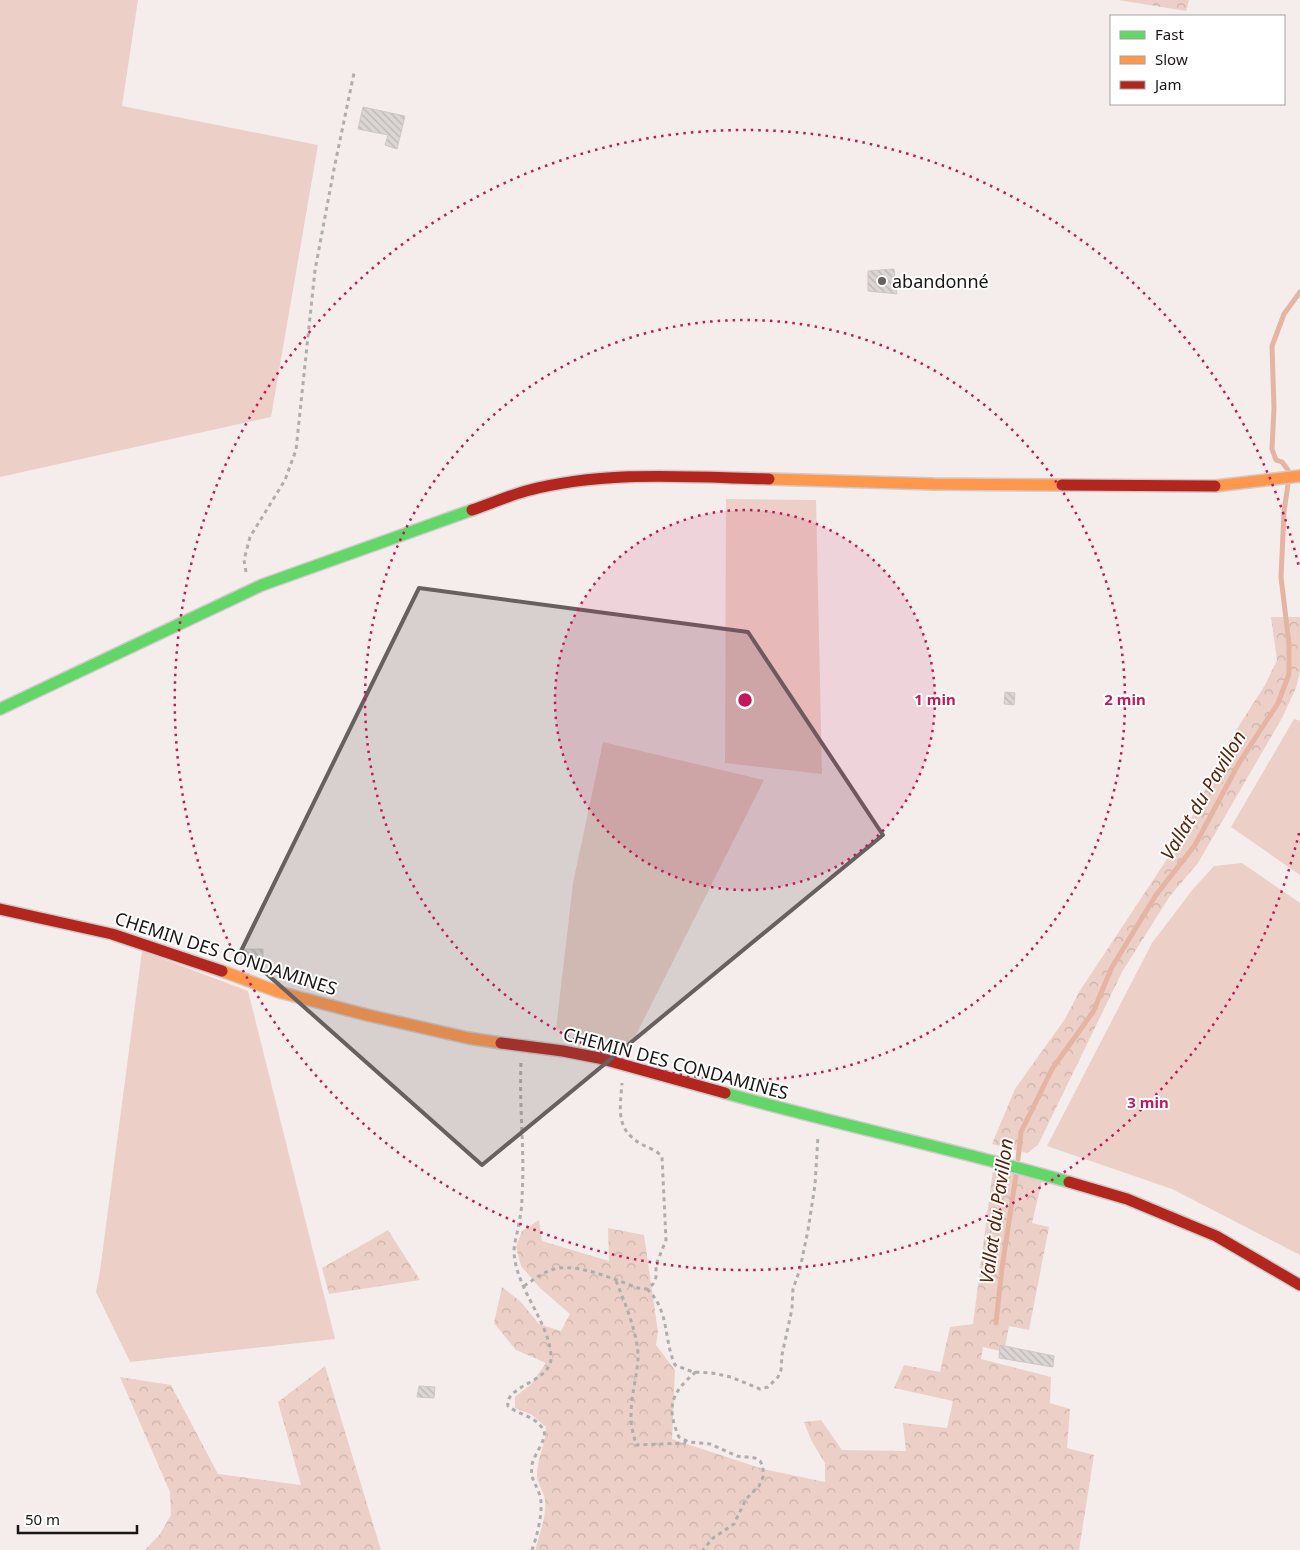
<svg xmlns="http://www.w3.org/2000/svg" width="1300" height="1550" font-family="'Noto Sans',sans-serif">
	<defs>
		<pattern id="forest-crowns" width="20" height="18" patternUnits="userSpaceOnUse" patternTransform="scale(1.25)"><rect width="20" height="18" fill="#ecd0c7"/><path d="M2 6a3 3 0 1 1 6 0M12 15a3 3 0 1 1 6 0" fill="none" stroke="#cab2aa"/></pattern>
		<pattern id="building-back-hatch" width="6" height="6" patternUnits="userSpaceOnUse" patternTransform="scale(1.25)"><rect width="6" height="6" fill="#dbd5d4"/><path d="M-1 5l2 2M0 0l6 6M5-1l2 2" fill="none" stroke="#bbb6b5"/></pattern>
	</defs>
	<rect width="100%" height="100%" fill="#f4edec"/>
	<path fill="#ecd0c7" d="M 0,0 L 138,0 L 122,106 L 318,145 L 271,417 L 0,477 Z
		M 726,499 L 816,500 L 822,774 L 725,763 Z
		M 1294,719 L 1300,721 L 1300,875 L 1231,827 Z
		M 603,742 L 764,780 L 632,1043 L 556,1029 L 573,883 Z
		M 1242,863 L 1300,903 L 1300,1255 L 1172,1189 L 1047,1146 L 1152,943 L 1193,889 L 1214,866 Z
		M 142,951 L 248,991 L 335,1339 L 130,1362 L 96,1292 L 100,1271 Z"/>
	<path fill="url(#forest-crowns)" d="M 1118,0 L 1189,0 L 1186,11 Z
		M 1271,617 L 1300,617 L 1300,672 L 1296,688 L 1282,718 L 1198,863 L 1170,896 L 1122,972 L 1038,1145 L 1027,1153 L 992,1144 L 1015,1089 L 1065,1019 L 1079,992 L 1181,838 L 1233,735 L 1265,685 L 1277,660 Z
		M 993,1169 L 1042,1181 L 1032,1223 L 1049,1227 L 1029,1330 L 1009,1326 L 1004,1352 L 983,1347 L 981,1359 L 1051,1377 L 1050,1403 L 1070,1409 L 1067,1448 L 1094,1455 L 1079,1550 L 535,1550 C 539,1536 547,1515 545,1500 C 544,1492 538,1485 537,1477 C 536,1462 546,1443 546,1427 L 532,1415 L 515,1408 L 515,1397 L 531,1384 L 546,1363 L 516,1350 L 494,1323 L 502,1287 L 520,1301 L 539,1324 L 561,1331 L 570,1314 L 540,1288 L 521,1266 L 516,1247 L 522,1231 L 539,1220 L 542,1241 L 609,1261 L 608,1228 L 644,1235 L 658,1332 L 656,1345 L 675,1370 L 672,1439 L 763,1469 L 825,1482 L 825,1463 L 811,1440 L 804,1422 L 821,1420 L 842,1450 L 906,1451 L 903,1423 L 947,1428 L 953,1401 L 894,1388 L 904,1365 L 940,1372 L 950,1327 L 973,1324 Z
		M 388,1230 L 420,1280 L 329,1294 L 322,1268 Z
		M 325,1366 L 381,1550 L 145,1550 L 160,1534 L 171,1515 L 170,1492 L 120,1377 L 171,1385 L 218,1474 L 301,1485 L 278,1402 Z"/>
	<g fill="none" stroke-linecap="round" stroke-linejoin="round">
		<path stroke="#e5b4a2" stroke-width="5" d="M 1288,470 L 1282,462 L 1276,460 L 1272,449 L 1274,408 L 1272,346 L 1284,314 L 1300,292
			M 1018,1159 L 1021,1132 L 1052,1069 L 1093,1012 L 1112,967 L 1156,895 L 1195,845 L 1239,763 L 1278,703 L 1289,674 L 1289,644 L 1281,577 L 1284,512 L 1288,484
			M 996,1323 L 1002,1268 L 1016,1175"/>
	</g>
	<path fill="url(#building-back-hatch)" stroke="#cdc8c7" d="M 363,107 L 405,116 L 397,149 L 385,145 L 388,135 L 358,129 Z
		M 894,269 L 897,294 L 868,291 L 868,271 Z
		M 1005,692 L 1015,693 L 1014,705 L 1004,704 Z
		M 241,949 L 255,949 L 254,966 L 241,966 Z
		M 255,949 L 263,949 L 263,969 L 254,969 Z
		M 1000,1345 L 1054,1356 L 1053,1367 L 999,1358 Z
		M 419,1386 L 435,1387 L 434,1398 L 417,1397 Z"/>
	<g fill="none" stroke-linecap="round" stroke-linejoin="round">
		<g stroke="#d0cbca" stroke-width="14">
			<path id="fast" d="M 0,709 L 262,585 L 472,510
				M 725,1093 C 839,1125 955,1149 1069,1182"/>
		</g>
		<g stroke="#d0cbca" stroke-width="14">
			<path id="slow" d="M 769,479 L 934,484 L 1062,485
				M 1215,486 L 1300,476
				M 222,971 L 279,992 L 367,1015 L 468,1038 L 501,1043"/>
		</g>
		<g stroke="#d0cbca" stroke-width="14">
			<path id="jam" d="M 1062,485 L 1215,486
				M 472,510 C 490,504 508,496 526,491 C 605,470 689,477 769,479
				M 0,909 L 112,934 L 222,971
				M 501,1043 L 563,1051 L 599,1058 L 725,1093
				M 1069,1182 L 1127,1199 L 1216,1236 L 1300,1285"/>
		</g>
		<path stroke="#afadad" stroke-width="3" stroke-dasharray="4 4" stroke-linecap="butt" d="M 246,572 L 244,560 L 250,537 L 285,480 L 296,450 L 315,270 L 334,169 L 354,73
			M 521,1063 C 519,1107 525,1152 522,1196 C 522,1205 521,1214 519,1222 C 518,1232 514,1242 514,1252 C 516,1289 548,1320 551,1355 C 554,1382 504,1385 508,1406 C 519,1415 535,1416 543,1429 C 549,1438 533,1455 532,1465 C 530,1478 535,1482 539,1493 C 545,1507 537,1536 532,1550
			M 616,1281 C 624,1300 639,1337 638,1358 C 637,1377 631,1396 631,1415 C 630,1425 634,1435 636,1445 L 686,1443
			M 524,1286 C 535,1279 545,1270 559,1268 C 582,1265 616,1280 638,1288 L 647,1289 L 653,1284 L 656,1277 L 656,1265 L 666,1240 L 662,1157 C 658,1151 649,1148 643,1145 C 615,1130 620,1110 622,1083
			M 647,1289 C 670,1311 663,1338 675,1365 L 693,1372 L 712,1373 L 731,1377 L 760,1389 L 768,1387 L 778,1377 L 781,1370 L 782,1355 L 792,1309 L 793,1289 L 800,1269 L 808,1230 L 815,1185 L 818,1136
			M 696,1372 C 671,1392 666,1408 679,1437 L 689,1442 L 710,1444 L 737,1456 L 755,1458 L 760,1461 L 763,1466 L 763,1477 L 759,1486 L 746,1499 L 734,1524 L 713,1538 L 703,1550"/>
		<use href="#fast" stroke="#63d668" stroke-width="11"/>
		<use href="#slow" stroke="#ff974d" stroke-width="11"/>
		<use href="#jam" stroke="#b3261e" stroke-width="11"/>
	</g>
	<path fill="#666160" fill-opacity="0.2" stroke="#666160" stroke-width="4" stroke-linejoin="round" d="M 419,588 L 748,632 L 883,835 L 482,1165 L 241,951 Z"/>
	<circle cx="745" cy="700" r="190" fill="#c2185b" fill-opacity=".12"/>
	<g fill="none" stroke="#c2185b" stroke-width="2.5" stroke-dasharray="2.5 5">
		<circle cx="745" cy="700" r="190"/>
		<circle cx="745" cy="700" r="380"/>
		<path d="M1299 833A570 570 0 1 1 1299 567"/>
	</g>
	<circle fill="#666160" stroke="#fff" stroke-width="2" cx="882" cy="281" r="5"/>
	<g text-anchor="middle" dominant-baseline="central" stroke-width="4" stroke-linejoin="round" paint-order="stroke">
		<g font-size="18" fill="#191514" stroke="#fff" text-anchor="start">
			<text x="892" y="281">abandonné</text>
		</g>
		<g font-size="18" fill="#191514" stroke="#fff">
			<text transform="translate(226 953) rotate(18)">CHEMIN DES CONDAMINES</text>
			<text transform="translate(676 1063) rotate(15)">CHEMIN DES CONDAMINES</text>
		</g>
		<g font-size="19" font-style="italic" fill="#5e2105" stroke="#fff">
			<text transform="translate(1203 795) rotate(-59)">Vallat du Pavillon</text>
			<text transform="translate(996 1211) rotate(-82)">Vallat du Pavillon</text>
		</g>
	</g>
	<circle cx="745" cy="700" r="8" fill="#c2185b" stroke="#fff" stroke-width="2.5"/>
	<g font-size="15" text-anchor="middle" font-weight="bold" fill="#c2185b" stroke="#fff" stroke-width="4" stroke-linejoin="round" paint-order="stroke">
		<text x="935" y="705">1 min</text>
		<text x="1125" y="705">2 min</text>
		<text x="1148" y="1108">3 min</text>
	</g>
	<rect x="1110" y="15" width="175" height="90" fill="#ffffff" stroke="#a3a1a1"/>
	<rect x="1120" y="31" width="25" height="8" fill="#63d668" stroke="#a3a1a1"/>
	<text x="1155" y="40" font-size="15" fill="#191514">Fast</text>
	<rect x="1120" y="56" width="25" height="8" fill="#ff974d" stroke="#a3a1a1"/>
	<text x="1155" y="65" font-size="15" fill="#191514">Slow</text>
	<rect x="1120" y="81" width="25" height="8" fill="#b3261e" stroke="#a3a1a1"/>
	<text x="1155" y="90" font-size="15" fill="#191514">Jam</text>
	<path d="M18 1525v8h119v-8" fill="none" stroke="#191514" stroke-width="2.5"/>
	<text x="25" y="1525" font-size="15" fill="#191514" stroke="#ffffff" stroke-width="4" paint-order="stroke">50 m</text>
</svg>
